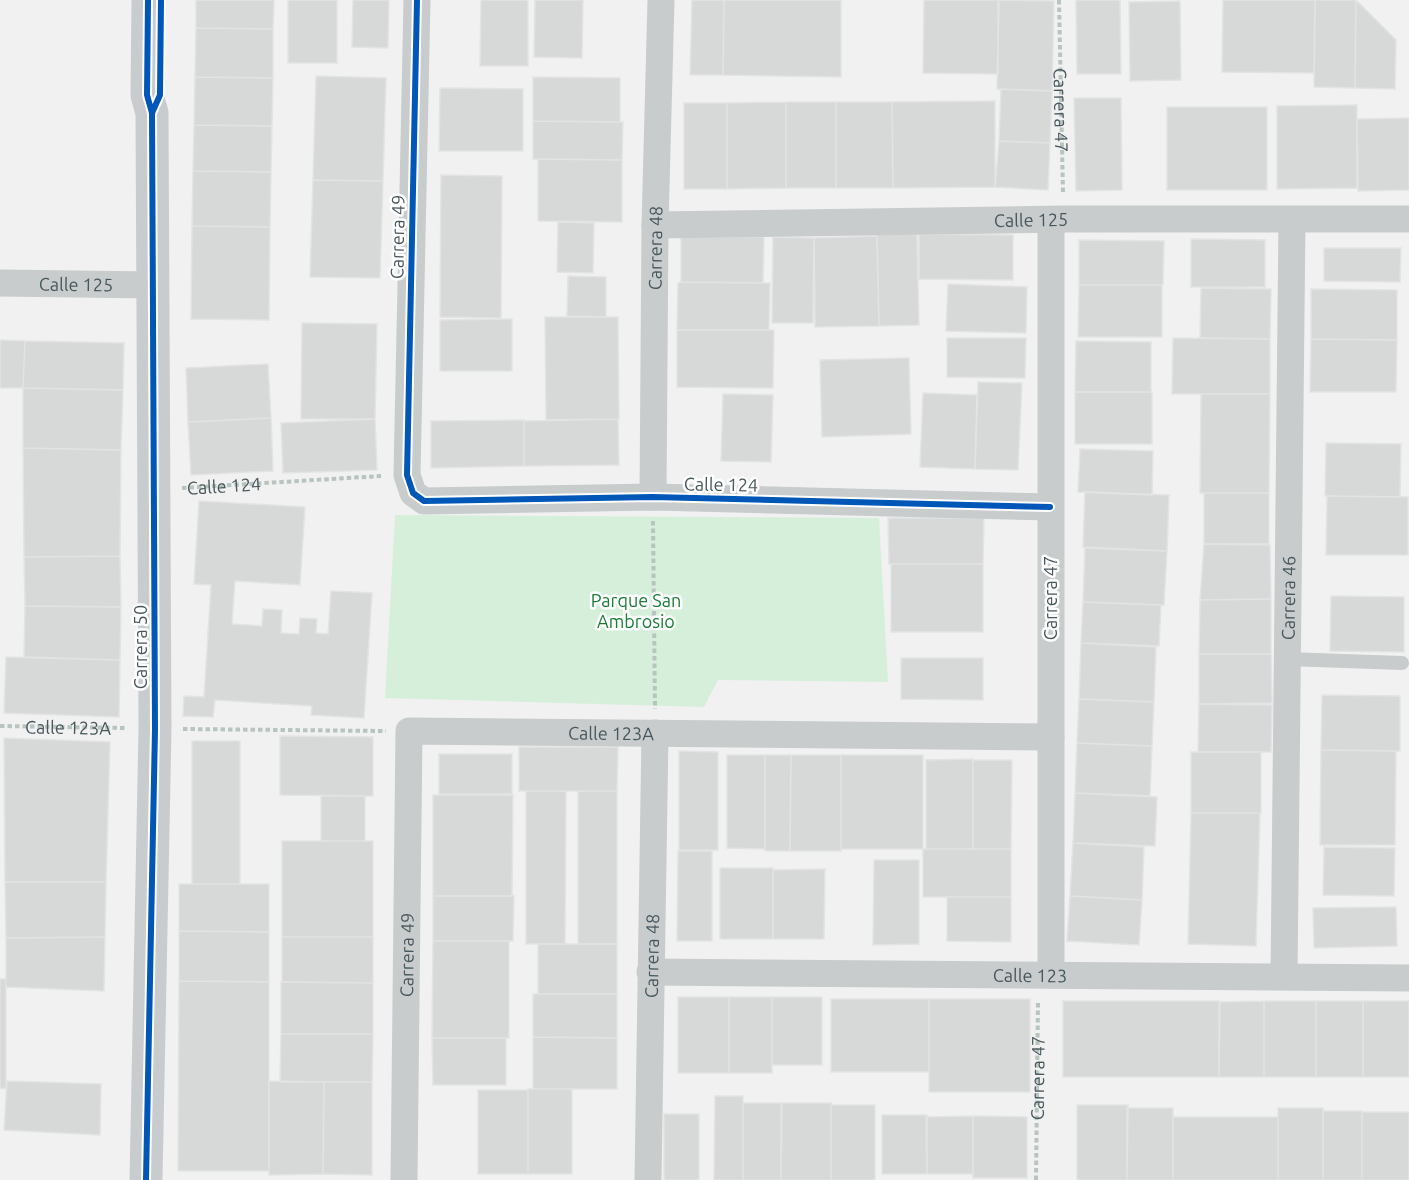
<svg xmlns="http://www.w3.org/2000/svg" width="1409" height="1180" font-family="Ubuntu,sans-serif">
	<rect width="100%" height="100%" fill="#f1f1f1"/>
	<path fill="#d6efdb" d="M 395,515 L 879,518 L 888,682 L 718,680 L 704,707 L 385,698 Z"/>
	<path fill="#d7d9d9" stroke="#e2e3e4" stroke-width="1.5" d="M 196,0 L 274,0 L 273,29 L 196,28 Z
		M 288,0 L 337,0 L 337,63 L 288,63 Z
		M 353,0 L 389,0 L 388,48 L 352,47 Z
		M 481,0 L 528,0 L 528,66 L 480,66 Z
		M 535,0 L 583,0 L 582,58 L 534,57 Z
		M 692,0 L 724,0 L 723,75 L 690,75 Z
		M 724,0 L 841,0 L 841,77 L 723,75 Z
		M 924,0 L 998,0 L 998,74 L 923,73 Z
		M 999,0 L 1054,1 L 1052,91 L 997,89 Z
		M 1076,0 L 1120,0 L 1121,74 L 1077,74 Z
		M 1223,0 L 1315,0 L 1314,73 L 1222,72 Z
		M 1315,0 L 1356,0 L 1355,88 L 1314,87 Z
		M 1356,0 L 1396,40 L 1395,89 L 1355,88 Z
		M 1180,1 L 1181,80 L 1130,81 L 1129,2 Z
		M 196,28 L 273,29 L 273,78 L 195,77 Z
		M 316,76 L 386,78 L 383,181 L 313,180 Z
		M 195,77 L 273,78 L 272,126 L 194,125 Z
		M 533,77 L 620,78 L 620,122 L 533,121 Z
		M 440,88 L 523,89 L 523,151 L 439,151 Z
		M 1001,89 L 1052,91 L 1050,143 L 999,141 Z
		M 1074,98 L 1121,98 L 1122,190 L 1076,191 Z
		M 995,101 L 995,187 L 893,188 L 892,102 Z
		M 786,102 L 786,188 L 727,189 L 727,103 Z
		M 786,102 L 836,102 L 836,188 L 786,188 Z
		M 836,102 L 892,102 L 893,188 L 836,188 Z
		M 684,103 L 727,103 L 727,189 L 684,189 Z
		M 1357,105 L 1357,188 L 1277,189 L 1277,106 Z
		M 1167,107 L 1267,107 L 1267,190 L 1167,190 Z
		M 1409,118 L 1409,190 L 1358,191 L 1357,119 Z
		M 533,121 L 623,122 L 622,160 L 533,159 Z
		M 194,125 L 272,126 L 271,172 L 193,171 Z
		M 999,141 L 1050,143 L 1048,190 L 995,187 Z
		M 538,159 L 622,160 L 622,222 L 538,221 Z
		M 193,171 L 271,172 L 270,227 L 192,226 Z
		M 441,175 L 502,176 L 501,318 L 440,317 Z
		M 313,180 L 383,181 L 380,278 L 310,277 Z
		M 558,222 L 594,223 L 593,273 L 557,272 Z
		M 192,226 L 270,227 L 269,320 L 191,319 Z
		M 877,234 L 917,234 L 919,325 L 879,326 Z
		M 919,234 L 1013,235 L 1013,280 L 919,279 Z
		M 877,236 L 879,326 L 815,327 L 814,238 Z
		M 681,237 L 764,237 L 763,283 L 681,282 Z
		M 773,237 L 814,238 L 813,323 L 772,323 Z
		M 1191,239 L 1265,240 L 1265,287 L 1191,287 Z
		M 1079,240 L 1164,241 L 1163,285 L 1079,285 Z
		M 1324,248 L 1401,248 L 1400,282 L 1324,281 Z
		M 568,276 L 606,277 L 606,317 L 567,316 Z
		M 681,282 L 770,283 L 769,330 L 677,330 L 678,283 Z
		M 948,284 L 1027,287 L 1026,333 L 946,331 Z
		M 1079,285 L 1162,285 L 1162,337 L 1078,337 Z
		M 1201,288 L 1271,289 L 1270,339 L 1200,338 Z
		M 1311,289 L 1397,290 L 1397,340 L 1311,339 Z
		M 545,317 L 618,317 L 619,419 L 546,420 Z
		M 512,319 L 512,371 L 440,371 L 440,320 Z
		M 302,323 L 377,324 L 375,419 L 301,419 Z
		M 677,330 L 774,330 L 773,388 L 677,387 Z
		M 947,338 L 1026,338 L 1025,378 L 947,377 Z
		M 1173,338 L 1270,339 L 1270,394 L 1172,394 Z
		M 1311,339 L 1397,340 L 1396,392 L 1310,392 Z
		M 0,340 L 25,341 L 23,388 L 0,388 Z
		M 25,341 L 124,343 L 123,390 L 23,388 Z
		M 1076,341 L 1151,342 L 1151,392 L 1075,392 Z
		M 909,358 L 911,434 L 822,437 L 820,360 Z
		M 268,364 L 271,418 L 188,422 L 186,368 Z
		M 978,382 L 1022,383 L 1018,470 L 975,469 Z
		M 23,388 L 123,390 L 121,450 L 23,448 Z
		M 1075,392 L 1152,392 L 1152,444 L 1075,444 Z
		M 923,393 L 977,395 L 975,469 L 920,467 Z
		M 723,394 L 773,395 L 771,462 L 721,461 Z
		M 1201,394 L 1270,394 L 1269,493 L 1200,493 Z
		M 271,418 L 273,471 L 191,475 L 188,422 Z
		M 375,419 L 377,470 L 283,473 L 281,423 Z
		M 618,419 L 619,465 L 524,466 L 524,421 Z
		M 524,420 L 524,466 L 431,468 L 431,421 Z
		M 1326,443 L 1401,444 L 1400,497 L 1325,496 Z
		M 23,448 L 121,450 L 120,556 L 24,557 Z
		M 1080,449 L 1153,451 L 1152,495 L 1078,492 Z
		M 1085,492 L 1169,495 L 1167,551 L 1083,547 Z
		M 1204,493 L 1269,493 L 1269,544 L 1204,544 Z
		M 1327,496 L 1408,497 L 1408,555 L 1326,555 Z
		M 199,501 L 305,507 L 300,585 L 235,581 L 232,624 L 262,626 L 263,609 L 282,610 L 281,633 L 299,634 L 300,618 L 317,619 L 316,633 L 328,634 L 331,591 L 372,593 L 364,718 L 311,715 L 312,706 L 215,700 L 213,717 L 183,716 L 184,696 L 204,697 L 211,585 L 194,584 Z
		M 888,518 L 984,518 L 983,564 L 889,564 Z
		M 1204,544 L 1270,545 L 1271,599 L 1200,600 Z
		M 1085,548 L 1167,551 L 1164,605 L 1083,602 Z
		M 120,556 L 121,607 L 25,606 L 24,557 Z
		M 891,564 L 983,564 L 983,632 L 891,632 Z
		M 1331,596 L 1404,597 L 1404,652 L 1330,651 Z
		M 1271,599 L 1271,654 L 1199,654 L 1200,600 Z
		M 1083,602 L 1161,605 L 1159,646 L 1081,643 Z
		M 25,606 L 121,607 L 120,660 L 24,657 Z
		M 1081,643 L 1156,647 L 1154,702 L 1079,699 Z
		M 1199,654 L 1271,654 L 1272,703 L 1199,704 Z
		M 6,657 L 120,660 L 119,717 L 4,713 Z
		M 901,658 L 983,658 L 983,700 L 901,699 Z
		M 1322,695 L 1400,696 L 1400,751 L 1321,750 Z
		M 1079,699 L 1154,702 L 1152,746 L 1077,743 Z
		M 1199,704 L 1272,705 L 1271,752 L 1198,752 Z
		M 280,736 L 373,737 L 373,796 L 280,795 Z
		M 4,738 L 110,742 L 106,882 L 5,882 Z
		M 192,741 L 240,741 L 240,884 L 192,884 Z
		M 1077,743 L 1152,746 L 1150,796 L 1075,793 Z
		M 519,747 L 618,747 L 617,791 L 519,791 Z
		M 1321,750 L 1396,751 L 1395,845 L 1320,845 Z
		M 679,751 L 718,752 L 718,850 L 679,850 Z
		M 1191,752 L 1261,752 L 1261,813 L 1191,813 Z
		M 439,754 L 512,754 L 512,794 L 439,794 Z
		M 727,755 L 765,755 L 765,849 L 727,848 Z
		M 765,755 L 791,755 L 790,851 L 765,851 Z
		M 791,755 L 841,755 L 841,851 L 790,851 Z
		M 841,755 L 923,755 L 923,849 L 841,849 Z
		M 973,759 L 973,849 L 926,849 L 926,760 Z
		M 973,760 L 1012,760 L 1011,849 L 973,849 Z
		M 526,791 L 566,791 L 565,944 L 526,944 Z
		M 578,791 L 617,791 L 617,944 L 578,944 Z
		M 1075,793 L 1157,797 L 1155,846 L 1073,843 Z
		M 433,795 L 513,795 L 512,896 L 433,896 Z
		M 321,796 L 365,796 L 365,841 L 321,841 Z
		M 1191,813 L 1260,813 L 1256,946 L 1188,944 Z
		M 282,841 L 373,841 L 373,937 L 282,937 Z
		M 1073,843 L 1144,847 L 1142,900 L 1070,896 Z
		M 1324,847 L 1395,848 L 1394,896 L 1323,895 Z
		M 923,849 L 1011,849 L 1011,897 L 923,897 Z
		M 678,851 L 712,851 L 712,941 L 677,941 Z
		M 874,860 L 919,860 L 919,944 L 873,945 Z
		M 720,868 L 773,868 L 773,939 L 720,939 Z
		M 825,869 L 824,939 L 773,939 L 773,870 Z
		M 5,882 L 106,882 L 105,937 L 6,938 Z
		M 179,884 L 269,884 L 269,932 L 179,931 Z
		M 433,896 L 514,896 L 513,941 L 433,941 Z
		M 1070,896 L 1142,900 L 1139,945 L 1067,941 Z
		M 947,897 L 1011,897 L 1011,942 L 947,941 Z
		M 1396,907 L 1397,946 L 1314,948 L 1313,908 Z
		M 179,931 L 269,932 L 269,982 L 179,981 Z
		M 105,937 L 104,991 L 6,987 L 6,938 Z
		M 282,937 L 373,937 L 373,983 L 282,982 Z
		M 433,941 L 509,941 L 509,1038 L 432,1038 Z
		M 538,944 L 617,944 L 617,994 L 538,994 Z
		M 0,979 L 6,979 L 6,1089 L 0,1088 Z
		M 179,981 L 269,982 L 269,1171 L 178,1171 Z
		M 281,982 L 373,983 L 373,1034 L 281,1034 Z
		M 533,994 L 617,994 L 617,1038 L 533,1037 Z
		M 678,997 L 729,997 L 729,1073 L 678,1073 Z
		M 729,997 L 772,997 L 772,1073 L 729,1073 Z
		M 772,997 L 822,997 L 822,1065 L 772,1065 Z
		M 831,999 L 929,999 L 929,1072 L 831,1072 Z
		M 929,999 L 1030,999 L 1030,1092 L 929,1092 Z
		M 1063,1001 L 1219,1001 L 1219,1077 L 1063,1077 Z
		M 1264,1001 L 1264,1077 L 1219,1077 L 1220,1002 Z
		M 1264,1001 L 1316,1001 L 1316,1077 L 1264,1077 Z
		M 1316,1001 L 1363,1001 L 1363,1077 L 1316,1077 Z
		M 1363,1001 L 1409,1001 L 1409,1077 L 1363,1077 Z
		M 281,1034 L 373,1034 L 372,1082 L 280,1082 Z
		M 533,1037 L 617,1038 L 617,1089 L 533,1089 Z
		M 432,1038 L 506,1038 L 506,1085 L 433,1085 Z
		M 7,1081 L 101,1084 L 100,1135 L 4,1130 Z
		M 269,1081 L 324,1082 L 323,1174 L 269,1175 Z
		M 324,1082 L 372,1082 L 372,1175 L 323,1174 Z
		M 528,1089 L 572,1089 L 572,1174 L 528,1174 Z
		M 478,1090 L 528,1090 L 528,1174 L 478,1174 Z
		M 715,1096 L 743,1096 L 743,1180 L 714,1180 Z
		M 743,1103 L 782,1103 L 781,1180 L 743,1180 Z
		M 781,1103 L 831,1103 L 831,1180 L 781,1180 Z
		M 831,1105 L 875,1105 L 875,1180 L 831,1180 Z
		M 1077,1105 L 1128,1105 L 1127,1180 L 1077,1180 Z
		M 1127,1108 L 1173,1108 L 1173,1180 L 1127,1180 Z
		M 1278,1108 L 1323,1108 L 1323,1180 L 1278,1180 Z
		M 1323,1111 L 1362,1111 L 1362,1180 L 1323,1180 Z
		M 1362,1112 L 1409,1112 L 1409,1180 L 1362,1180 Z
		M 664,1114 L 699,1114 L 699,1180 L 664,1180 Z
		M 882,1115 L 927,1115 L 927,1174 L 882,1174 Z
		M 973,1116 L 973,1174 L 927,1174 L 926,1117 Z
		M 973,1116 L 1027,1117 L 1027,1178 L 973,1178 Z
		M 1173,1117 L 1278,1117 L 1278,1180 L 1173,1180 Z"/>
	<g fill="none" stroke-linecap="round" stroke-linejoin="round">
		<g stroke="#b8c4be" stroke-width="4" stroke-dasharray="4.5 3" stroke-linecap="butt">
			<path id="s1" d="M 1059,0 L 1063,194"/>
			<path id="s2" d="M 182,488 L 381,476"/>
			<path d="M 653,521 L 655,709"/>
			<path id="s3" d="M 0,726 L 127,728"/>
			<path d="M 183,729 L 386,731"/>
			<path id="s4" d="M 1036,1180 L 1038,1001"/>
		</g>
		<path stroke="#c8cccd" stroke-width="14" d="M 1287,659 L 1402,663"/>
		<g stroke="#c8cccd" stroke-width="27">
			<path d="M 417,0 L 407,475 L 413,493 L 424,501 L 653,497 L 1050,507"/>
			<path d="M 1051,220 L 1051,975"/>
			<path id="s5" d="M 655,225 L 1063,219 L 1409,219"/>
			<path id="s6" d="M 0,283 L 153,285"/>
			<path id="s7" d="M 653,497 L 655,225 L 661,0"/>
			<path id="s8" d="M 650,972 L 1409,978"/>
			<path id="s9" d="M 1284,976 L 1292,220"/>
			<path id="s10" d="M 404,1180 L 409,731 L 1051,737"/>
			<path id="s11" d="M 648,1180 L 655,733"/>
		</g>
		<path stroke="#c9ccce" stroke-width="33" d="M 146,1180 L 155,729 L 152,113 L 147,95 L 148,0"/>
		<g stroke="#fff" stroke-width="10">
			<path id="cycleway" d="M 417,0 L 407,475 L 413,493 L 424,501 L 653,497 L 1050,507
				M 152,113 L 160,95 L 161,0
				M 146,1180 L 155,729 L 152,113 L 147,95 L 148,0"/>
		</g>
		<use href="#cycleway" stroke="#0057b8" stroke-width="6"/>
	</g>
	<g text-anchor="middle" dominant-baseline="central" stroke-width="5" stroke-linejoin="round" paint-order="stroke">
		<g font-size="18" fill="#48575d" stroke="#fff">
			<text stroke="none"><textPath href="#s1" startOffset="110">Carrera 47</textPath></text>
			<text stroke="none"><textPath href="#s5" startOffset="376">Calle 125</textPath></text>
			<text transform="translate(397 237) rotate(-89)">Carrera 49</text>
			<text stroke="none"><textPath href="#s7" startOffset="249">Carrera 48</textPath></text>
			<text stroke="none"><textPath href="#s6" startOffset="76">Calle 125</textPath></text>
			<text transform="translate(721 484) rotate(1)">Calle 124</text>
			<text stroke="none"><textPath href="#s2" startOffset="42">Calle 124</textPath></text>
			<text transform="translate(1050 598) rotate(-90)">Carrera 47</text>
			<text stroke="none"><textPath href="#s9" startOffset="378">Carrera 46</textPath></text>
			<text transform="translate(140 647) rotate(-90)">Carrera 50</text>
			<text stroke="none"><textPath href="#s3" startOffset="68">Calle 123A</textPath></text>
			<text stroke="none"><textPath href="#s10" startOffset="651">Calle 123A</textPath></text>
			<text stroke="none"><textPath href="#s10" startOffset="225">Carrera 49</textPath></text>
			<text stroke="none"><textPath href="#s11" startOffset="224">Carrera 48</textPath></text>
			<text stroke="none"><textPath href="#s8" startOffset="380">Calle 123</textPath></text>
			<text stroke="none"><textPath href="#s4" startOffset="102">Carrera 47</textPath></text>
		</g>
		<g font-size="18" fill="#1a7d38" stroke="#fff">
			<text x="636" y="600">Parque San<tspan x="636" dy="21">Ambrosio</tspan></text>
		</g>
	</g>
</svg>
